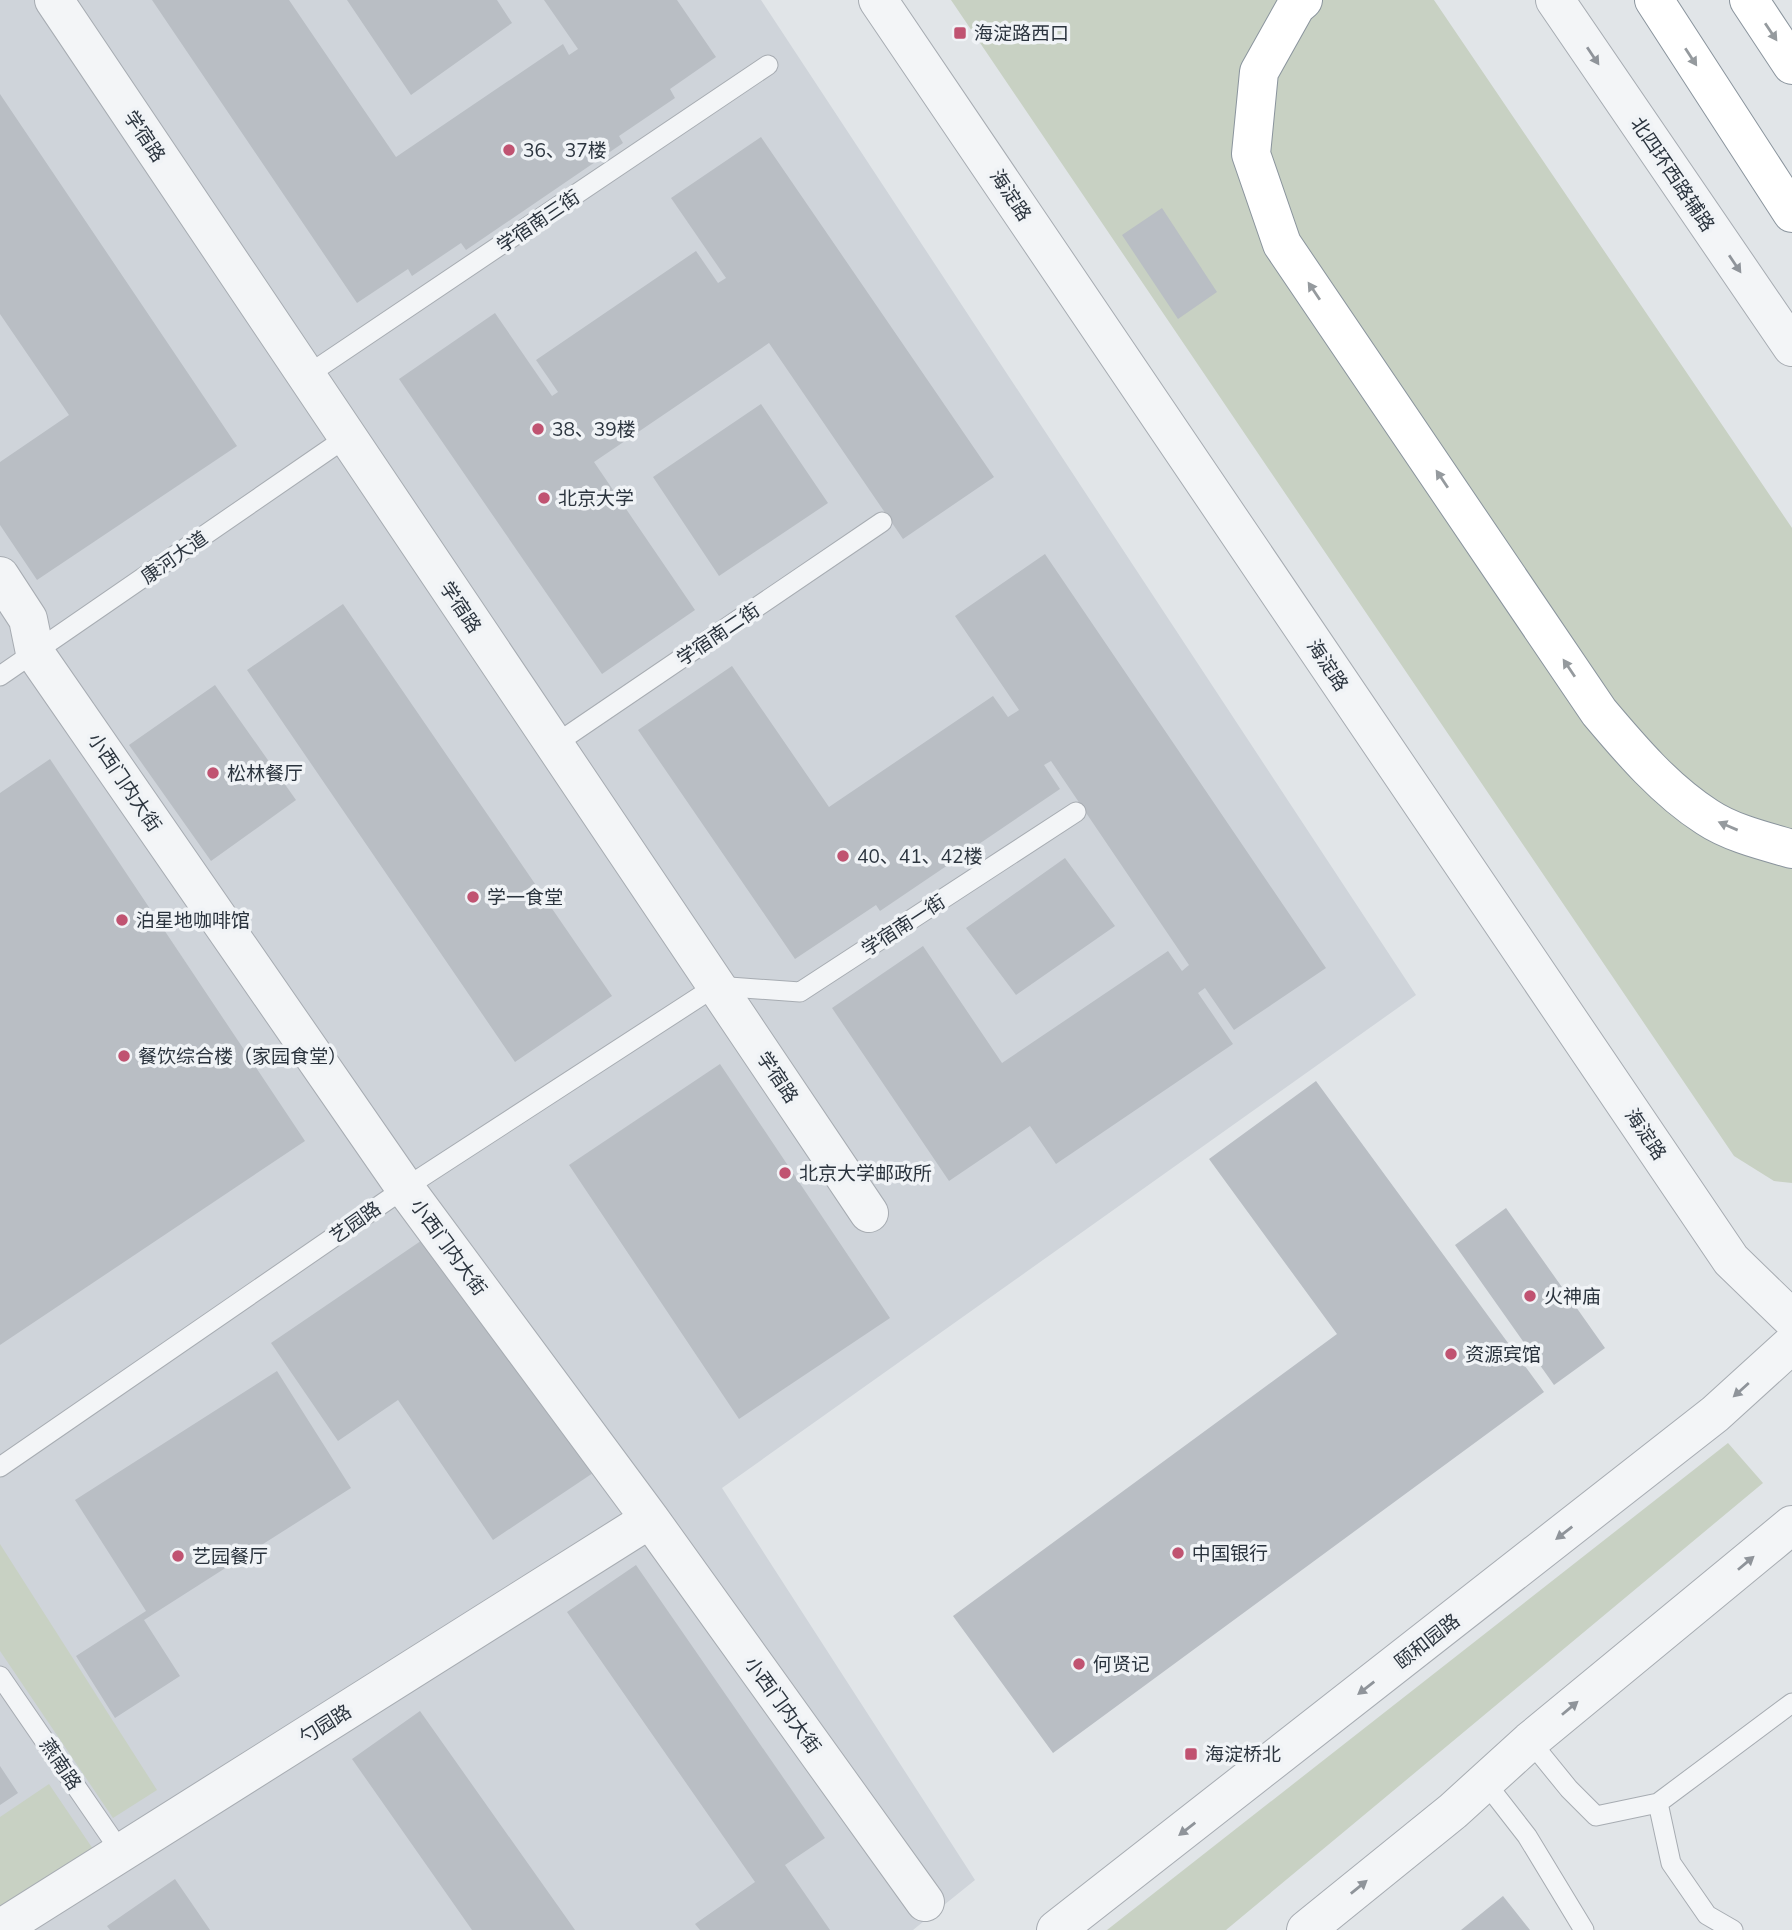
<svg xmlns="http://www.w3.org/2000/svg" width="1792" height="1930" font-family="Mulish,'Noto Sans SC',sans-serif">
	<rect width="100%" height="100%" fill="#e1e5e8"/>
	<path fill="#cfd4da" d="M 0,0 L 761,0 L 1416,995 L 722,1488 L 975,1880 L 913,1930 L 0,1930 Z"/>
	<path fill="#c8d1c3" d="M 951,0 L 1434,0 L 1792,528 L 1792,1183 L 1774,1181 L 1734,1156 Z
		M 1728,1443 L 1763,1483 L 1226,1930 L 1107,1930 Z
		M 0,1544 L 157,1790 L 113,1818 L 0,1651 Z
		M 49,1784 L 93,1849 L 0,1909 L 0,1817 Z"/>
	<path fill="#b9bec4" d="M 152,0 L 289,0 L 396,157 L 563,44 L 569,55 L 578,49 L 544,0 L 677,0 L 716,57 L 670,89 L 675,98 L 619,136 L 623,143 L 466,250 L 461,243 L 412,276 L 408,269 L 357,303 Z
		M 347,0 L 497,0 L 512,23 L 411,95 Z
		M 0,94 L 237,446 L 37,580 L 0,525 L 0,462 L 69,415 L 0,314 Z
		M 761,137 L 994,477 L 903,539 L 769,343 L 594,462 L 695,610 L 602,674 L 399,379 L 495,313 L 552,396 L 558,392 L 536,360 L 696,251 L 718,283 L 726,278 L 671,198 Z
		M 1162,208 L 1217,292 L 1178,319 L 1122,235 Z
		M 761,404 L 828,503 L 719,576 L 653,477 Z
		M 1045,554 L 1326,968 L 1234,1030 L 1205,988 L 1198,993 L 1233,1044 L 1056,1164 L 1030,1126 L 949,1181 L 832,1008 L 923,946 L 1002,1063 L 1168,951 L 1182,971 L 1189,965 L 1051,761 L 1044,765 L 1060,789 L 880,911 L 876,905 L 795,959 L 638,730 L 732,666 L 829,807 L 993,696 L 1008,717 L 1019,710 L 955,616 Z
		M 343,604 L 612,996 L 515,1062 L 247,670 Z
		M 215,685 L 296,800 L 211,861 L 129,745 Z
		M 50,759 L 305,1141 L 0,1345 L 0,793 Z
		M 1065,858 L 1115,926 L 1016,995 L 966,928 Z
		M 720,1064 L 890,1318 L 739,1419 L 569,1165 Z
		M 1316,1081 L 1544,1392 L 1053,1753 L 953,1616 L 1337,1334 L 1209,1159 Z
		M 1506,1208 L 1605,1348 L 1554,1385 L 1455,1245 Z
		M 431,1234 L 593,1473 L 493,1540 L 398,1400 L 338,1441 L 271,1343 Z
		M 277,1371 L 351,1488 L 144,1620 L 180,1676 L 115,1718 L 76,1656 L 146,1611 L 75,1500 Z
		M 636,1565 L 825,1838 L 785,1865 L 830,1930 L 700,1930 L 695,1924 L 755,1882 L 567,1612 Z
		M 420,1711 L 575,1930 L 472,1930 L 352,1759 Z
		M 0,1766 L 18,1793 L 0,1805 Z
		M 175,1879 L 210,1930 L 110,1930 L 107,1926 Z
		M 1503,1896 L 1530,1930 L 1461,1930 Z"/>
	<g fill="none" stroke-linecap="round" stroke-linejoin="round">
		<g stroke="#a7acb2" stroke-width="21">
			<path id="service" d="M 306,376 L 768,65
				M 0,676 L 347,437
				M 554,745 L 882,522
				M 0,1467 L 405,1188 L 716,986 L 800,992 L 1076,812
				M 0,1676 L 121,1852
				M 1530,1741 L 1569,1789 L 1596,1816 L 1658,1803 L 1792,1703
				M 1485,1782 L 1527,1836 L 1584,1930
				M 1658,1803 L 1671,1863 L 1707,1915 L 1733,1930"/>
		</g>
		<g stroke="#a7acb2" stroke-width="40">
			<path id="minor" d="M 54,0 L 869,1213
				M 0,576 L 28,619 L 35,653 L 405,1188 L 650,1519 L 925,1902
				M 0,1929 L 650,1519"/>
		</g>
		<g stroke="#a7acb2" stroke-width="40">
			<path id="tertiary" d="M 878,0 L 1731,1260 L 1792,1319
				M 1555,0 L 1792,347
				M 1056,1930 L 1715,1414 L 1792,1344
				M 1306,1930 L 1453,1811 L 1530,1741 L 1792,1525"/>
		</g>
		<g stroke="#8a949d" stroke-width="40">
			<path id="trunk" d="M 1303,0 L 1296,6 L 1259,72 L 1251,154 L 1282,244 L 1599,712 C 1631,750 1665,790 1707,817 C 1731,833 1764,841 1792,849
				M 1654,0 L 1792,213
				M 1749,0 L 1792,65"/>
		</g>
		<use href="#service" stroke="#f3f5f7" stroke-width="19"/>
		<use href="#minor" stroke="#f3f5f7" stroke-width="38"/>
		<use href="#tertiary" stroke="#f3f5f7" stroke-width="38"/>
		<use href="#trunk" stroke="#fff" stroke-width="38"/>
	</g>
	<defs><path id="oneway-solid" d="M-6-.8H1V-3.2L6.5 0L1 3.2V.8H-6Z" transform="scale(1.75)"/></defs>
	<g fill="#959a9e">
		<use href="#oneway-solid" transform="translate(1771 32) rotate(56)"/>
		<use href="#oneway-solid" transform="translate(1691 57) rotate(57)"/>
		<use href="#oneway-solid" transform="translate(1314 291) rotate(-124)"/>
		<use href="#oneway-solid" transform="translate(1442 479) rotate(-124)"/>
		<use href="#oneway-solid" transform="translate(1569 668) rotate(-124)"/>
		<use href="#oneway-solid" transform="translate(1728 826) rotate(-157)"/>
	</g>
	<g fill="#8f949a">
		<use href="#oneway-solid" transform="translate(1593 56) rotate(56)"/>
		<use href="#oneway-solid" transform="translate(1735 264) rotate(56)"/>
		<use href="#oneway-solid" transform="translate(1741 1390) rotate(138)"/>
		<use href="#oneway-solid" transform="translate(1564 1533) rotate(142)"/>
		<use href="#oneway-solid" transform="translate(1746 1563) rotate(-40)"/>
		<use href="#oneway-solid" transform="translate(1366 1688) rotate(142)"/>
		<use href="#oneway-solid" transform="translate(1570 1708) rotate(-40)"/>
		<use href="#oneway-solid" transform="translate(1187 1829) rotate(142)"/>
		<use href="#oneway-solid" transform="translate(1359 1887) rotate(-39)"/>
	</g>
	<g fill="#c05371" stroke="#f0f3f6" stroke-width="2.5">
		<rect x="953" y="26" width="14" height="14" rx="3.5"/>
		<circle cx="509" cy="150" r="7"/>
		<circle cx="538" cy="429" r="7"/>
		<circle cx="544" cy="498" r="7"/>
		<circle cx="213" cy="773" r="7"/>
		<circle cx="843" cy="856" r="7"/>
		<circle cx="473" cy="897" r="7"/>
		<circle cx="122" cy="920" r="7"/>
		<circle cx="124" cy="1056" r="7"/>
		<circle cx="785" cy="1173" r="7"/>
		<circle cx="1530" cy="1296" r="7"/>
		<circle cx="1451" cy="1354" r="7"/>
		<circle cx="1178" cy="1553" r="7"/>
		<circle cx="178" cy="1556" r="7"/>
		<circle cx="1079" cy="1664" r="7"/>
		<rect x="1184" y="1747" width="14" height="14" rx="3.5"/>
	</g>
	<g text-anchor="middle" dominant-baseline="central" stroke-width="7" stroke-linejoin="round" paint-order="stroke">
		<g font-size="19" fill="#2b343e" stroke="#f0f3f6" text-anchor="start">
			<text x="974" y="33">海淀路西口</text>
			<text x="523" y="150">36、37楼</text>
			<text x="552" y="429">38、39楼</text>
			<text x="558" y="498">北京大学</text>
			<text x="227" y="773">松林餐厅</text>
			<text x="857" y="856">40、41、42楼</text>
			<text x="487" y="897">学一食堂</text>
			<text x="136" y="920">泊星地咖啡馆</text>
			<text x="138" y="1056">餐饮综合楼（家园食堂）</text>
			<text x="799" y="1173">北京大学邮政所</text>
			<text x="1544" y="1296">火神庙</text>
			<text x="1465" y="1354">资源宾馆</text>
			<text x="1192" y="1553">中国银行</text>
			<text x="192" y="1556">艺园餐厅</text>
			<text x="1093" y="1664">何贤记</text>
			<text x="1205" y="1754">海淀桥北</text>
		</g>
		<g font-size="19" fill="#2b343e" stroke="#f0f3f6">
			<text transform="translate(145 136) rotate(56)">学宿路</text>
			<text transform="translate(1673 174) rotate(56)">北四环西路辅路</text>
			<text transform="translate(1011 195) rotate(56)">海淀路</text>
			<text transform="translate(538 221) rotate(-34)">学宿南三街</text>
			<text transform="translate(174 557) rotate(-35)">康河大道</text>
			<text transform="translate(461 607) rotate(56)">学宿路</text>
			<text transform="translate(718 634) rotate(-34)">学宿南二街</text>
			<text transform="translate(1328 665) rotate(56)">海淀路</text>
			<text transform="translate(125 782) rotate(56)">小西门内大街</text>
			<text transform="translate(903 925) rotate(-33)">学宿南一街</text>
			<text transform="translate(778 1077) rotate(56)">学宿路</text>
			<text transform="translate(1646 1134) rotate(56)">海淀路</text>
			<text transform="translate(355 1222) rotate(-35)">艺园路</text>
			<text transform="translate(449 1247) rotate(54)">小西门内大街</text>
			<text transform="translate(1427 1641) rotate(-38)">颐和园路</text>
			<text transform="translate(783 1705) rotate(54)">小西门内大街</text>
			<text transform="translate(325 1724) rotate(-32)">勺园路</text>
			<text transform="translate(61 1764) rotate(56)">燕南路</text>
		</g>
	</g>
</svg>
